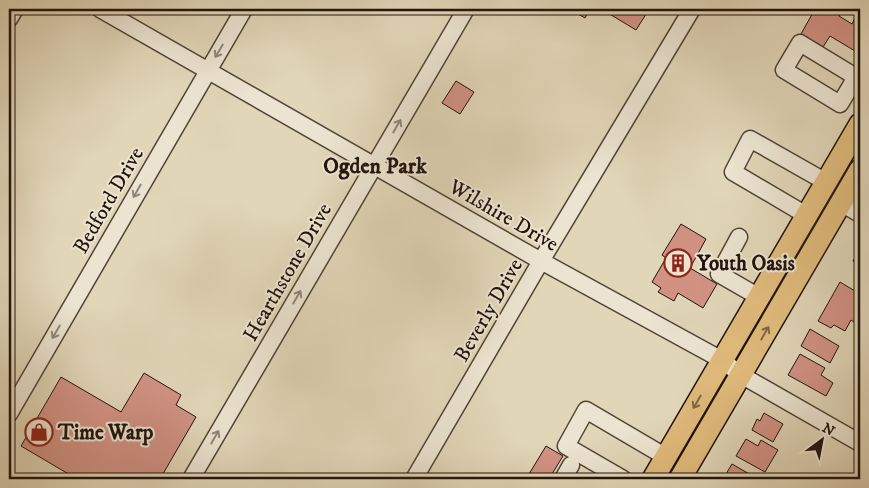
<svg xmlns="http://www.w3.org/2000/svg" width="869" height="488" font-family="'IM FELL DW Pica',serif">
	<style>
		.building { fill: #d19284; stroke: #20130c }
		.lines { fill: none; stroke-linecap: round; stroke-linejoin: round }
		.minor-casing { stroke: #504437; stroke-width: 19 }
		.major-casing { stroke: #20130c; stroke-width: 24 }
		.minor { stroke: #ece4d1; stroke-width: 16 }
		.major { stroke: #e0bb7c; stroke-width: 21 }
		.oneway { stroke: #908678 }
		.oneway2 { stroke: #806744 }
		.labels { text-anchor: middle; stroke-width: 4; stroke-linejoin: round; paint-order: stroke }
		.street-label { font-size: 21px; fill: #20130c; stroke: #ece4d1 }
		.poi-label { font-size: 21px; font-weight: bold; fill: #20130c; stroke: #ece4d1; text-anchor: start }
		.neighbourhood-label { font-size: 22px; font-weight: bold; fill: #20130c; stroke: #ece4d1 }
	</style>
	<rect width="100%" height="100%" fill="#e1d6b8"/>
	<filter id="stains"><feTurbulence type="fractalNoise" baseFrequency=".004" numOctaves="4"/><feColorMatrix values="0 0 0 0 .2 0 0 0 0 .09 0 0 0 0 .02 0 0 0 .5 -.17"/></filter>
	<radialGradient id="worn" r=".72"><stop offset=".6" stop-color="#630" stop-opacity="0"/><stop offset="1" stop-color="#630" stop-opacity=".3"/></radialGradient>
	<path class="building" d="M572,9H590L585,18L571,10Z
		M604,9H644L648,11L636,30L603,10Z
		M815,9H841L842,10L839,16L852,24L856,16L860,18V42L855,51L830,36L823,47L801,34Z
		M456,81L474,92L460,114L442,103Z
		M681,224L706,239L690,268L717,284L703,308L678,293L674,301L658,292L661,288L652,282L666,258L662,255Z
		M860,249V272L857,270L860,266L853,261Z
		M840,282L860,294V326L851,320L845,331L834,325L831,328L818,321Z
		M810,329L839,346L830,363L801,346Z
		M800,354L825,368L821,375L833,383L826,396L788,375Z
		M144,373L181,395L176,405L196,417L160,479H77L21,446L61,377L121,412Z
		M764,413L783,424L773,442L752,430L757,419L760,421Z
		M746,439L758,446L761,440L778,450L765,472L736,456Z
		M546,446L563,456L549,479H526Z
		M732,464L758,479H723Z"/>
	<g class="lines">
		<g class="minor-casing">
			<path id="minor" d="M100,9L541,261L722,360L741,375L860,443
				M9,19L15,9
				M800,43L856,77L840,104L784,70Z
				M841,203L860,214
				M806,215L733,172L750,139L826,182
				M739,237L719,274L759,297
				M9,414L244,9
				M191,479L466,9
				M414,479L541,261L692,9
				M563,479L571,465
				M623,479L566,446L586,410L666,457"/>
		</g>
		<g class="major-casing">
			<path id="major" d="M653,479L860,124
				M680,479L860,170"/>
		</g>
		<use href="#minor" class="minor"/>
		<use href="#major" class="major"/>
	</g>
	<defs><path id="oneway-shaft" d="M-6 0H5M1.5-3L5.5 0L1.5 3" fill="none" stroke-width="1.6" stroke-linecap="round" stroke-linejoin="round" transform="scale(1.25)"/></defs>
	<g class="oneway">
		<use href="#oneway-shaft" transform="translate(219 51) rotate(121)"/>
		<use href="#oneway-shaft" transform="translate(397 126) rotate(-60)"/>
		<use href="#oneway-shaft" transform="translate(137 191) rotate(120)"/>
		<use href="#oneway-shaft" transform="translate(297 297) rotate(-60)"/>
		<use href="#oneway-shaft" transform="translate(56 332) rotate(120)"/>
		<use href="#oneway-shaft" transform="translate(215 437) rotate(-60)"/>
	</g>
	<g class="oneway2">
		<use href="#oneway-shaft" transform="translate(765 333) rotate(-60)"/>
		<use href="#oneway-shaft" transform="translate(697 402) rotate(120)"/>
	</g>
	<defs>
		<g id="building-ring" transform="scale(1.4375)"><circle r="9.5" fill="#ece4d1" stroke="#8f2418" stroke-width="1.5"/><path d="M-4-6H4V6H1V3H-1V6H-4ZM-2.5-4.3h1.7v1.8h-1.7ZM.8-4.3h1.7v1.8H.8ZM-2.5-1h1.7V.8h-1.7ZM.8-1h1.7V.8H.8Z" fill="#8f2418"/></g>
		<g id="shop-ring" transform="scale(1.4375)"><circle r="9.5" fill="#ece4d1" stroke="#8f2418" stroke-width="1.5"/><path d="M-5-2.5h2.3a2.7 3.5 0 0 1 5.4 0H5L5.5 6h-11ZM-1.5-2.5h3a1.5 2.3 0 0 0-3 0Z" fill="#8f2418"/></g>
	</defs>
	<g fill-rule="evenodd">
		<use href="#building-ring" x="678" y="263"/>
		<use href="#shop-ring" x="39" y="432"/>
	</g>
	<g class="labels">
		<g class="street-label">
			<text transform="translate(108 200) rotate(-60)" y="7">Bedford Drive</text>
			<text transform="translate(504 215) rotate(30)" y="7">Wilshire Drive</text>
			<text transform="translate(287 272) rotate(-60)" y="7">Hearthstone Drive</text>
			<text transform="translate(488 310) rotate(-60)" y="7">Beverly Drive</text>
		</g>
		<g class="poi-label">
			<text x="697" y="270">Youth Oasis</text>
			<text x="58" y="439">Time Warp</text>
		</g>
		<g class="neighbourhood-label">
			<text x="375" y="173">Ogden Park</text>
		</g>
	</g>
	<rect width="869" height="488" fill="none" stroke="#e1d6b8" stroke-width="30"/>
	<rect x="10" y="10" width="849" height="468" fill="none" stroke="#20130c" stroke-width="2.5"/>
	<rect x="15" y="15" width="839" height="458" fill="none" stroke="#20130c"/>
	<g transform="translate(822 440) rotate(32)" stroke="#ece4d1" stroke-width="4" paint-order="stroke">
	<path d="M0-4L9 19L0 12L-9 19Z" fill="#20130c"/>
	<text y="-8" font-size="14" font-weight="bold" text-anchor="middle" fill="#20130c">N</text>
	</g>
	<rect width="100%" height="100%" filter="url(#stains)"/>
	<rect width="100%" height="100%" fill="url(#worn)"/>
</svg>
